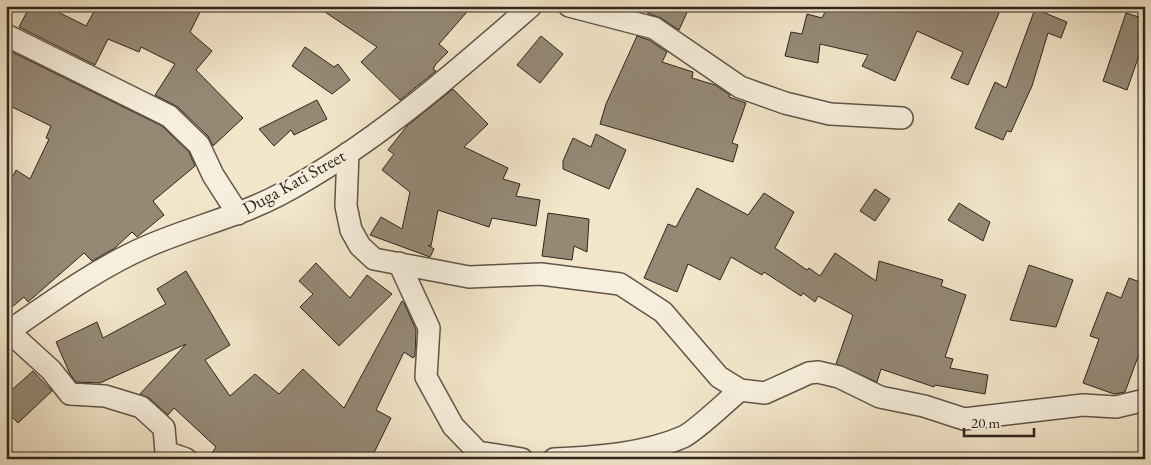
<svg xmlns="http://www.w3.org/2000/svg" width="1151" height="465" font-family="'EB Garamond',serif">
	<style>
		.building { fill: #958976; stroke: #2f251c }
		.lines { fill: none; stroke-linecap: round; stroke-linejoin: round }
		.street-casing { stroke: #605548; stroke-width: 24 }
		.street { stroke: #f7efdd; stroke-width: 21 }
		.labels { text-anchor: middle; stroke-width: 4.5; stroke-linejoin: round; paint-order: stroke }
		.street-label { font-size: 18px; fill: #2f251c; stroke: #f7efdd }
	</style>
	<rect width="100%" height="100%" fill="#f3e6ca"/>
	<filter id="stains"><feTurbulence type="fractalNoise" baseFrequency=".004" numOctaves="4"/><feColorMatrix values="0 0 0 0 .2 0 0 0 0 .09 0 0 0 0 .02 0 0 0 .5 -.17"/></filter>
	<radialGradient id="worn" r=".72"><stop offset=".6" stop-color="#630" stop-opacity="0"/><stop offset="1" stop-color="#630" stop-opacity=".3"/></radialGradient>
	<path class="building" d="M30,6H46L86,26L97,6H203L190,32L212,51L196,70L243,118L213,146L208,136L178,107L155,95L175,64L141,47L139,52L108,39L95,65L19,27Z
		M316,6H472L439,44L448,52L436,64L433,69L436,71L400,100L361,62L377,47Z
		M651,6H690L679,30L661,18L647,13Z
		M828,6H1002L968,85L951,78L963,52L917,31L895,81L862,66L868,55L820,44L818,63L785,56L791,32L802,34L807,14L822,18Z
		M1035,9L1067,22L1061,38L1048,33L1032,86L1011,132L1007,131L1003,140L975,128L995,82L1006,88Z
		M1126,13L1145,19V38L1127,90L1103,81Z
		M541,36L563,54L540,83L517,65Z
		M637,36L649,40L667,52L662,62L693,72L692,78L715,85L730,95L729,97L746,103L732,143L738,145L733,162L600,124L606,104Z
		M305,47L334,67L338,64L350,80L332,94L292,66Z
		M6,49L162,126L189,152L195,166L153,201L164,215L137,237L132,232L115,248L92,261L84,253L28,302L24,297L6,312V190L16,170L30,179L49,139L46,138L51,126L6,104Z
		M453,89L488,124L464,147L508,168L503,179L520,184L516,196L540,200L536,226L492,218L489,227L438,210L431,246L428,245L434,249L430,257L370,235L381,217L402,229L410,192L382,170L394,154L388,150L407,126Z
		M317,100L327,119L294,135L291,130L274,146L259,129Z
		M596,134L626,150L609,189L563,169V161L573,138L591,147Z
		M697,188L748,215L764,193L794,212L775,248L807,270L809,268L820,276L835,253L876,281L879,261L943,280L941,286L966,295L945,357L953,359L950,368L988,375L985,394L935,385L934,387L881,369L877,382L836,364L853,315L818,296L815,302L803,293L801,296L764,272L762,275L731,257L720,280L688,264L677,292L644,278L668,224L676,227Z
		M875,189L890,199L875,221L860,211Z
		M959,203L990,222L983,241L948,220Z
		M548,213L589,219L587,252L574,246L572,260L542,256Z
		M316,263L350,298L367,275L392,294L339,346L300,307L313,294L299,281Z
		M1029,265L1073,280L1056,327L1010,320Z
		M186,271L230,345L205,360L230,396L255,374L279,394L303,369L344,408L402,301L404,303L416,330L415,356L413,358L404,352L376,410L391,418L371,459H208L216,447L174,408L168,415L149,398L140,394L186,344L100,383L76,382L70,374L56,342L97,322L103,338L166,304L157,289Z
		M1129,278L1145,284V356L1139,354L1125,392L1114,394L1083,383L1099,339L1090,336L1107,292L1121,298Z
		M33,371L52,391L18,423L6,411V395Z"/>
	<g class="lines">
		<g class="street-casing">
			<path id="street" d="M569,6L654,28L740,87L785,103L830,114L902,118
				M6,35L169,116L199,145L213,175L238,214
				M348,153L346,206L351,230L360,246L374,259L469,277L541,274L620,284L663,312L719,377L740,390L765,393L809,373L818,372L839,377L880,397L924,406L964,419L1083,405L1116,407L1145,400
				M399,263L429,328L426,377L453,426L478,452L522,459
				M6,329L51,370L70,394L105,396L141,407L164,428L166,452L186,459
				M6,333C51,302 97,268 148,246C191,227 238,217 281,194C373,145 453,74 531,6
				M554,459C597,457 644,454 683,437C696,431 727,401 740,390"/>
		</g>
		<use href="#street" class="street"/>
	</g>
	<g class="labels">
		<g class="street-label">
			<text transform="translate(294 182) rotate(-29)" y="6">Duga Kati Street</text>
		</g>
	</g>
	<rect width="1151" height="465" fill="none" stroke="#f3e6ca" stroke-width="25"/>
	<rect x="8" y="8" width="1136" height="450" fill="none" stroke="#2f251c" stroke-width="2.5"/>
	<rect x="12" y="12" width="1126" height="440" fill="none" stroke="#2f251c"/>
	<path d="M964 428v8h70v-8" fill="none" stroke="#2f251c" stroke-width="2.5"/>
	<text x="971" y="428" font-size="15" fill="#2f251c" stroke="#f7efdd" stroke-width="4" paint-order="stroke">20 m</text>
	<rect width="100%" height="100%" filter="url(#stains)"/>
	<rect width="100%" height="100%" fill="url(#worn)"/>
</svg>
